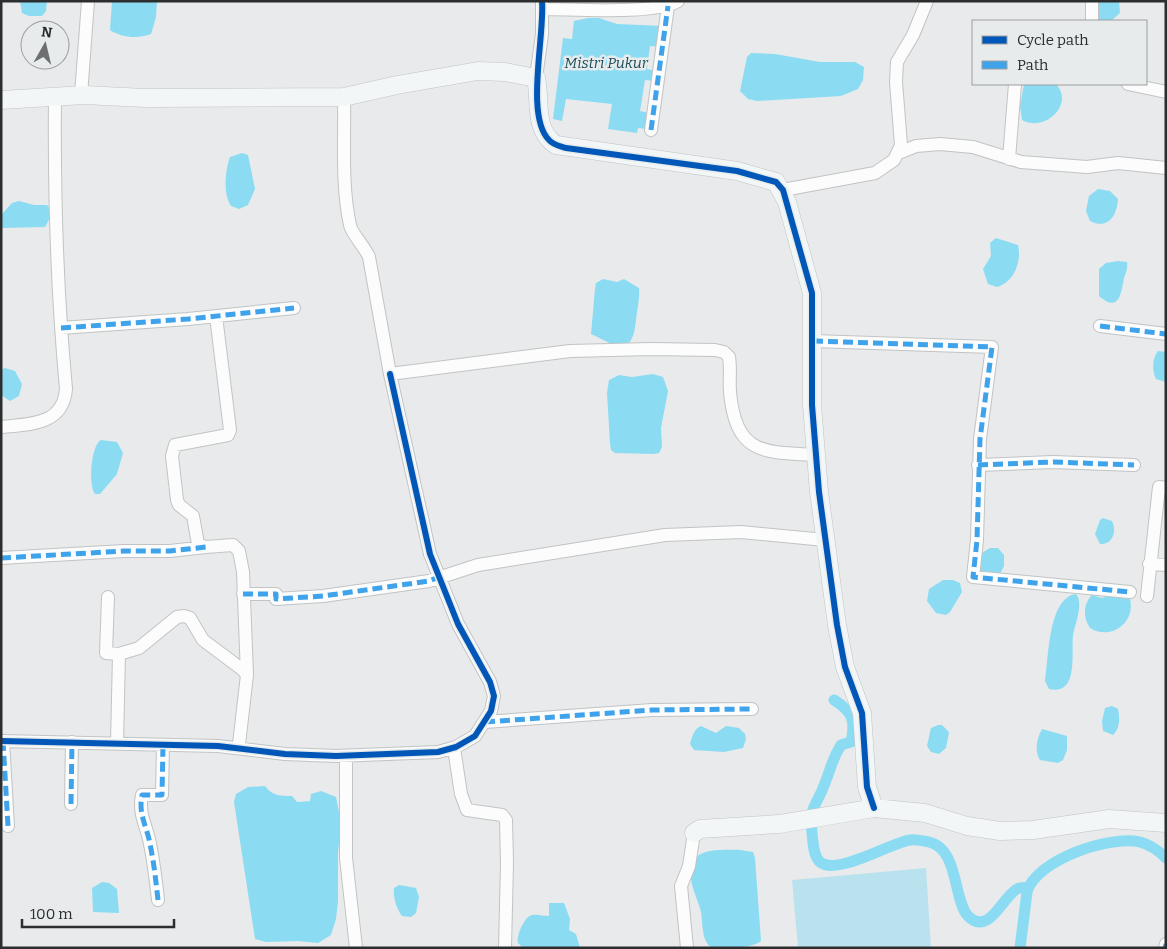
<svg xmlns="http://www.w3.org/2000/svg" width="1167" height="949" font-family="Bitter,serif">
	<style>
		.green { fill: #bae2ee }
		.water { fill: #8bdcf3 }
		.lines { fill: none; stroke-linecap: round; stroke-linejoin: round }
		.canal { stroke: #8bdcf3; stroke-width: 11 }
		.street-casing { stroke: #c2c3c3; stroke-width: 14 }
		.secondary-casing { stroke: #c2c3c3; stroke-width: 19 }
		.street { stroke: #fcfcfc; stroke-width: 12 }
		.secondary { stroke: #f2f6f7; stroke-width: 18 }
		.quiet { stroke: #3ea3eb; stroke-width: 5; stroke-dasharray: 10 5; stroke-linecap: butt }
		.cycleway-casing { stroke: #e7ebec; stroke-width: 9 }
		.cycleway { stroke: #0057b8; stroke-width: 6 }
		.labels { text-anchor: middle; stroke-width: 5; stroke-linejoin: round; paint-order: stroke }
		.water-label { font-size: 15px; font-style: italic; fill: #1d4f5c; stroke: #e7ebec }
	</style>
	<rect width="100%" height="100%" fill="#e8eaeb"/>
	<path class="green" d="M926,868L931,948H798L792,880Z"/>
	<path class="water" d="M20,1H47L46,11L42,16H29L22,13Z
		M112,1H157L156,17L151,34C138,39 122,38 110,30Z
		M1099,1H1119L1120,13L1111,21H1098Z
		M588,18H599L617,24L664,26L661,47L650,46L647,69L656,71L655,81L645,80L640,111L649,113L647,129L638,128L637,133L608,129L612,104L566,99L562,121L553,119L563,38L572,39L574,21Z
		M751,53L775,54L820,62H855L864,67L863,80L858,89L841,96L757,101L748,99L740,91L747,57Z
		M1024,84H1056C1075,104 1045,133 1022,120L1020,106Z
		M242,153L248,155L255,189L248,205L239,209L231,206C223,194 225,171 230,157Z
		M1098,189L1110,191L1118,199C1117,216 1108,230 1090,221L1086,211L1089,196Z
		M19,201L34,205H47C54,212 49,220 45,227L1,228V215L12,203Z
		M996,238L1018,245C1022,261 1014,283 997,287L988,284L983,269L991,256L990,243Z
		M1118,261L1127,262C1128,268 1126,272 1124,278C1121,292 1120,314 1099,296V269L1106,263Z
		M603,279L617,282L624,279L639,288C640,299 637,309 636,320C632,358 618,347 591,334L595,289L596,283Z
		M1158,351L1166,352V382L1156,379C1152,371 1152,358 1158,351Z
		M5,368L15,371L22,384L19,396L10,401L1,395V370Z
		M653,374L663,377L668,391L661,428L662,447L659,453L653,454L615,453L611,450L610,443L607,393L609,380L619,375L632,377Z
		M101,440L117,442L123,453L117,474L100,494H95C88,486 91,445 101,440Z
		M1103,518L1112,521C1117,531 1113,545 1100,544L1095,534L1100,520Z
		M990,548H998L1004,555V566L1000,574L980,572V554Z
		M943,580H953L960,583L962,592L950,612L946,615L936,613L927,601L929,589Z
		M1076,594C1084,603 1075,624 1073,635C1071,653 1079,696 1049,689L1045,681C1049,657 1048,598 1076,594Z
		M1092,595L1102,598L1109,595L1130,599C1136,623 1110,641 1090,628C1083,618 1083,604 1092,595Z
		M1112,706L1118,709C1120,718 1120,729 1113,735L1103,731L1102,721L1105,708Z
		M938,725H942L949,732L946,748L939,754L931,752L927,746L931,728Z
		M701,726L716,733L726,726L739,728L745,734L746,739L743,748L724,752L694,750L690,744C692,737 694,729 701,726Z
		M1042,729L1067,736V750L1063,760L1058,763L1040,760C1034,751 1037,738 1042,729Z
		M265,786C272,796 281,796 292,796L297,802L310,801L311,794L321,791L336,797L341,822L338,853V901L336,919L331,935L318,943L298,941L266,942L255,939L234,802L236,794L248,787Z
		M740,850L753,852L755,858L761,941C751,949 726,948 713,948C701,943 703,923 701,912C697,895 684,877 695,859C702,848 729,850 740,850Z
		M102,882L109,883L117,889L119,913L93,912L92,888Z
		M399,885L416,888L419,897L416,913L411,917L402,916C396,908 393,897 394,888Z
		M549,903H564L570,919L569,930L576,934L580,948H523L518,943C516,936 524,917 532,915C537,914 544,916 549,916Z"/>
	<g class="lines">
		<path class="canal" d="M834,700C852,711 856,720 851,742L841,745C831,761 832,766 825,783C817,806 809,805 812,833C813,841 813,856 820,862C836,876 890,843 910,840C916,839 923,841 929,842C959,849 953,900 968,916C989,937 1002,897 1017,889C1020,887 1025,888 1028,887
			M1020,948L1027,892C1036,860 1109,835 1140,842C1151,845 1158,850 1166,858"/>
		<g class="street-casing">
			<path id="street" d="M543,9C574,9 654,15 678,1
				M1092,21V1
				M536,78L542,34V1
				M1128,84L1166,92
				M81,95L88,1
				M344,97C345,139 341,184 350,225C351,233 365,247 369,257L390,374L570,351L651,349L715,350L724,352L729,357C731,369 729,380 730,392C736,455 763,452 816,455
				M651,130L668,6
				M899,153L916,146L940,144L973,147L1021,162L1087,167L1118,163L1166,168
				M1009,159L1015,84
				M783,190L875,173L894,160L901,145L896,82L897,62L913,35L927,1
				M216,316L230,430L228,435L175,445L172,456L177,500L179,505L193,516L198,544L206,547L233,545L239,551L243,572L247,675
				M1100,326L1166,334
				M61,328L188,319L294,308
				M813,341L992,347L980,439L977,540L973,577L1130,592
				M1,427C31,424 63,425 66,389C57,292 54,194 55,96
				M978,465L1053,462L1134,465
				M1,558L124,551H170L206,547
				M1149,564L1166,565
				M243,594H276V599L323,596L429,581L478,565L665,535L741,532L825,540
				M1147,596L1159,487L1166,488
				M108,597L106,653L119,654L117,743
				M119,654L139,648L177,617L184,616L190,618L203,640L243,670L247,675L239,744
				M485,722L652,710L752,709
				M1,741L218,746L285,754L336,756L438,752L456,747L475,736L491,711L494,696L490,682L458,624L430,554L390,374
				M3,741L8,826
				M454,748L461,794L467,810L502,815L506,820L507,863L505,948
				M346,756V858L356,948
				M71,804L72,742
				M158,900C156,882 154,863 150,844C147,826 138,815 142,795H162L163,745
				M687,948L681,886L689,866L694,833
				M1165,948L1166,944"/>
		</g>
		<g class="secondary-casing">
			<path id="secondary" d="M1,100L84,95L145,98L344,97L397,85L478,71L505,72L536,78C541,101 533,130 556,145L737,171L776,182L787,202L812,293V405L819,492L837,625L845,667L862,713L867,787L874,808
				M694,833L700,829L779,824L874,808L925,813L967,826L1000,831L1033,830L1109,819L1166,823"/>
		</g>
		<use href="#street" class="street"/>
		<use href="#secondary" class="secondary"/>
		<path class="quiet" d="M651,130L668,6
			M1100,326L1166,334
			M61,328L188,319L294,308
			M813,341L992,347L980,439L977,540L973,577L1130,592
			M978,465L1053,462L1134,465
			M1,558L124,551H170L206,547
			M243,594H276V599L323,596L429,581L439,577
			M485,722L652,710L752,709
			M3,741L8,826
			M71,804L72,742
			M158,900C156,882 154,863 150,844C147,826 138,815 142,795H162L163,745
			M1165,948L1166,944"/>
		<g class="cycleway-casing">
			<path id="cycleway" d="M542,1C545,35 525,116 549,140C553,145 560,146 566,148L737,171L776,182L783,190L812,293V405L819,492L837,625L845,667L862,713L867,787L874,808
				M1,741L218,746L285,754L336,756L438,752L456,747L475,736L491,711L494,696L490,682L458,624L430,554L390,374"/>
		</g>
		<use href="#cycleway" class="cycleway"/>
	</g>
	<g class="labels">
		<g class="water-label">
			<text x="606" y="68">Mistri Pukur</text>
		</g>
	</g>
	<rect width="1167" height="949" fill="none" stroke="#2c2d2e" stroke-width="5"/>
	<rect x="972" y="20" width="175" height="65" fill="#e7ebec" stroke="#9c9fa0"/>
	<rect x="982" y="36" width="25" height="8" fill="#0057b8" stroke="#9c9fa0"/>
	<text x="1017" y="45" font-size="15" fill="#2c2d2e">Cycle path</text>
	<rect x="982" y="61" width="25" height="8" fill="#3ea3eb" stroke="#9c9fa0"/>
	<text x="1017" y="70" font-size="15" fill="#2c2d2e">Path</text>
	<g transform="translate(45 45) rotate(8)"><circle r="24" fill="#e7ebec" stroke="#9c9fa0"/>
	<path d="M0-4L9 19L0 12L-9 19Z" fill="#6e6f70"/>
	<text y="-8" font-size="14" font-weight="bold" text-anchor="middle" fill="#2c2d2e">N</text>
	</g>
	<path d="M22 919v8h152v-8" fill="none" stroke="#2c2d2e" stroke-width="2.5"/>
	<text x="30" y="919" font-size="15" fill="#2c2d2e" stroke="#e7ebec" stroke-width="4" paint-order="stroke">100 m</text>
</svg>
